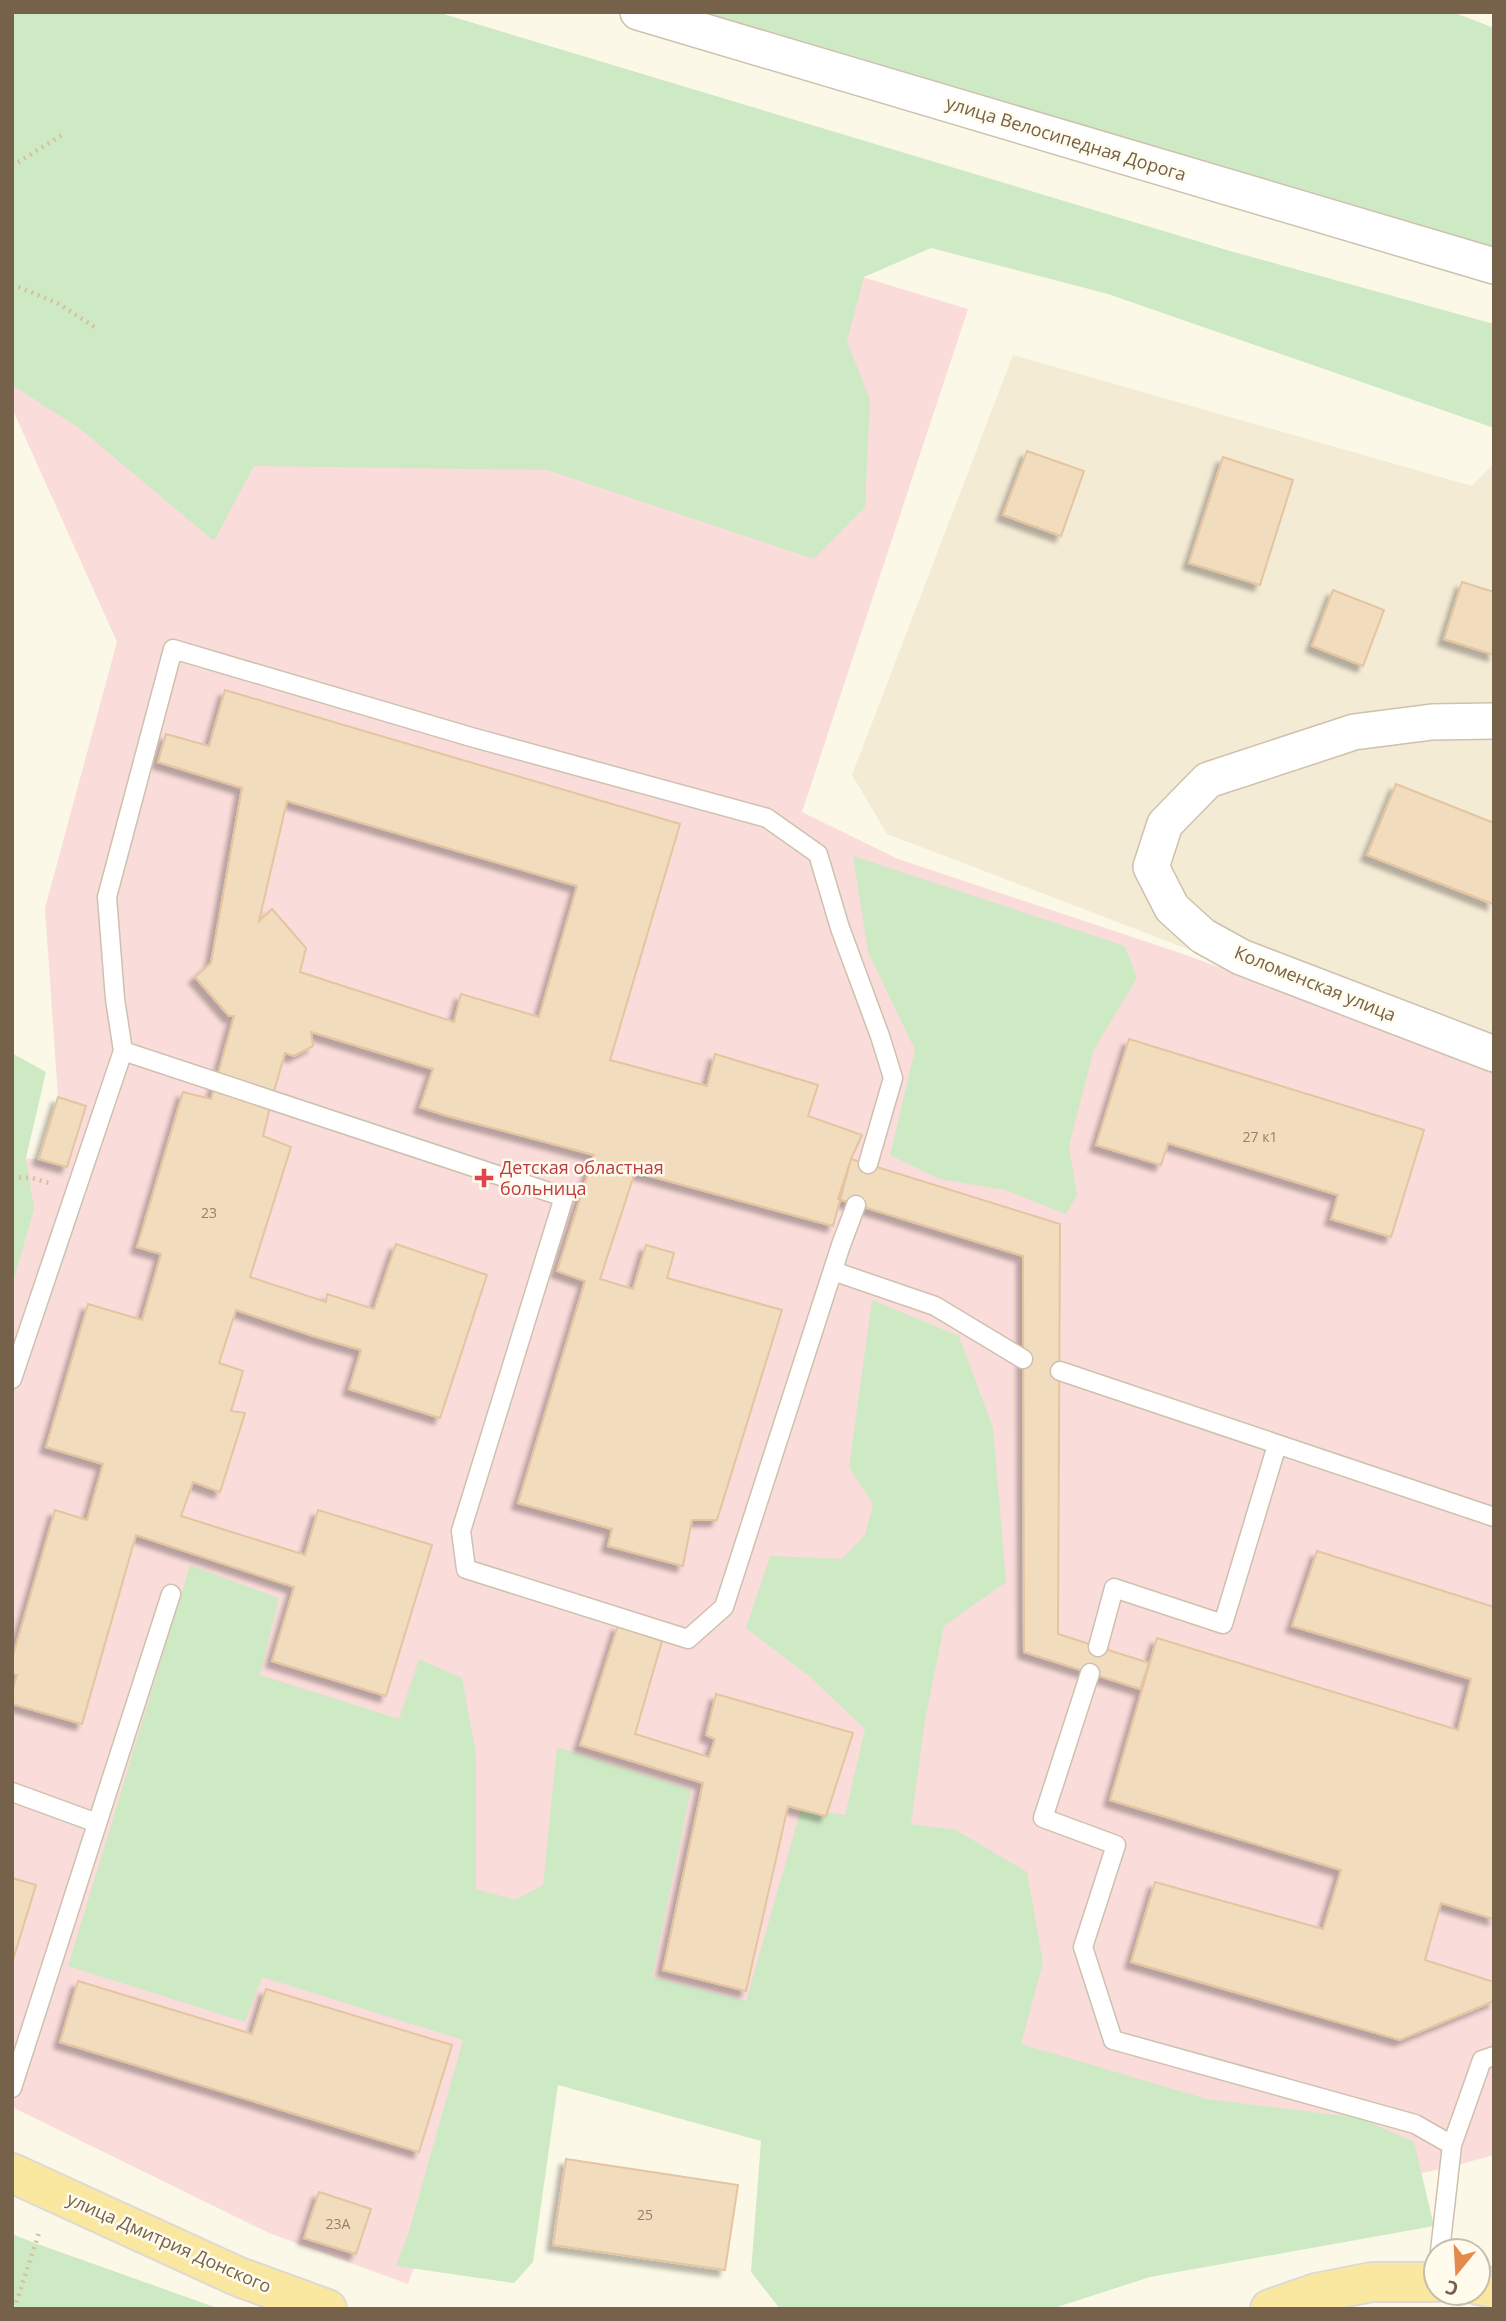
<svg xmlns="http://www.w3.org/2000/svg" width="1506" height="2321" font-family="'Open Sans',sans-serif">
	<style>
		.residential { fill: #f4ebd5 }
		.medical { fill: #fadcda }
		.green { fill: #ceeac5 }
		.building { fill: #f2dcbe; stroke: #e4c59f; stroke-width: 2; fill-rule: evenodd; filter: url(#shadow) }
		.lines { fill: none; stroke-linecap: round; stroke-linejoin: round }
		.lane-casing { stroke: #cec1ad; stroke-width: 21 }
		.street-casing { stroke: #cec1ad; stroke-width: 38 }
		.primary-casing { stroke: #ded9d4; stroke-width: 42 }
		.path { stroke: #d7bfa1; stroke-width: 4.5; stroke-dasharray: 2 5; stroke-linecap: butt }
		.lane { stroke: #fff; stroke-width: 18 }
		.street { stroke: #fff; stroke-width: 35 }
		.primary { stroke: #fae8a0; stroke-width: 38 }
		.health-dot { fill: #e0444e; stroke: #fffbed; stroke-width: 2.5 }
		.labels { text-anchor: middle; stroke-width: 5; stroke-linejoin: round; paint-order: stroke }
		.number-label { font-size: 14px; fill: #958068 }
		.street-label { font-size: 18px; fill: #76624b; stroke: #fffbed }
		.health-label { font-size: 18px; fill: #be3a42; stroke: #fffbed; text-anchor: start }
	</style>
	<defs>
		<filter id="shadow"><feDropShadow dx="-6" dy="6" stdDeviation="2" flood-color="#0004"/></filter>
	</defs>
	<rect width="100%" height="100%" fill="#fcf8e7"/>
	<path class="residential" d="M1013,355L1472,486L1494,463V1066L887,834L852,775Z"/>
	<path class="medical" d="M102,47L968,309L802,812L898,859L1186,955L1494,1068V2155L1450,2167L786,2309L809,2123L494,2041L408,2284L269,2233L12,2107V1158L39,1159L58,1098L45,908L117,642L12,408V335Z"/>
	<path class="green" d="M12,12H437L1230,251L1494,324V428L1108,294L931,248L864,277L847,341L870,400L865,507L814,559L547,470L254,466L214,541L79,428L12,385Z
		M694,12H1453L1494,28V258Z
		M853,856L1125,946L1137,978L1094,1049L1069,1146L1077,1195L1066,1214L1005,1190L939,1179L890,1155L915,1050L868,952Z
		M12,1053L46,1072L26,1158L34,1209L12,1286Z
		M872,1300L959,1336L993,1428L1006,1582L944,1626L925,1720L911,1824L956,1830L1027,1872L1043,1963L1021,2044L1207,2099L1360,2118L1414,2142L1434,2226L1150,2277L1051,2309H780L751,2272L761,2141L558,2085L533,2262L514,2283L396,2266L409,2231L463,2040L262,1977L245,2022L68,1966L190,1565L279,1598L260,1675L399,1719L419,1659L462,1678L476,1754V1889L515,1900L543,1885L557,1747L691,1790L652,1977L746,2001L801,1809L845,1815L865,1729L810,1677L746,1628L770,1556L842,1559L865,1535L873,1504L849,1467Z
		M12,2234L35,2243L220,2309H12Z"/>
	<path class="building" d="M1027,451L1084,471L1061,536L1003,515Z
		M1223,457L1293,480L1260,585L1189,563Z
		M1462,582L1494,592V655L1444,639Z
		M1333,590L1384,610L1363,666L1312,646Z
		M225,690L680,824L610,1060L707,1086L715,1054L818,1085L808,1116L862,1135L851,1159L833,1226L635,1172L600,1279L633,1289L646,1245L674,1253L667,1278L782,1310L717,1520H692L683,1566L608,1546L612,1529L518,1503L585,1281L557,1271L594,1155L444,1115L420,1107L433,1069L311,1032L313,1046L294,1056L285,1053L273,1095L263,1136L291,1147L250,1277L326,1302L327,1294L374,1309L396,1244L487,1275L440,1418L349,1389L361,1350L313,1336L236,1310L219,1363L243,1371L231,1411L245,1413L220,1492L193,1482L181,1516L305,1555L318,1510L432,1545L386,1696L272,1661L294,1587L136,1535L82,1724L12,1704V1691L17,1675L12,1674V1659L55,1510L87,1520L103,1464L46,1447L88,1304L142,1320L161,1254L137,1247L183,1092L211,1099L234,1016H229L195,977L211,963L242,788L158,762L166,734L209,746ZM287,801L577,886L539,1017L461,994L454,1022L300,972L306,948L272,909L259,921Z
		M1396,784L1494,823L1493,904L1367,855Z
		M1129,1039L1424,1130L1391,1237L1331,1219L1338,1195L1168,1143L1161,1165L1096,1145Z
		M58,1097L86,1106L67,1167L39,1159Z
		M851,1159L1060,1224L1058,1634L1149,1663L1140,1689L1024,1652L1023,1256L838,1199Z
		M1317,1551L1494,1607V1919L1441,1903L1425,1960L1494,1982V2001L1400,2040L1131,1962L1155,1882L1323,1929L1341,1870L1110,1800L1157,1638L1458,1730L1471,1679L1292,1626Z
		M618,1625L662,1641L635,1734L709,1757L715,1739L706,1735L716,1694L853,1733L826,1816L788,1806L746,1991L663,1970L703,1783L580,1745Z
		M12,1878L36,1885L12,1963Z
		M78,1981L252,2034L266,1989L452,2045L419,2152L60,2042Z
		M566,2159L738,2185L725,2270L553,2245Z
		M319,2192L371,2209L356,2254L304,2238Z"/>
	<g class="lines">
		<g class="lane-casing">
			<path id="lane" d="M123,1051L564,1197L461,1531L466,1569L688,1639L724,1607L841,1245L856,1205
				M833,1271L935,1306L1023,1359
				M1060,1371L1494,1517
				M12,1379L123,1051L115,999L107,897L173,649L471,737L767,818L818,854L840,928L880,1036L893,1078L868,1164
				M1098,1647L1114,1588L1223,1624L1277,1445
				M1090,1673L1043,1818L1116,1845L1083,1947L1113,2040L1415,2124L1452,2145
				M12,1792L97,1823
				M12,2088L171,1594
				M1440,2251L1452,2145L1482,2060L1494,2056"/>
		</g>
		<g class="street-casing">
			<path id="street" d="M638,12L1494,266
				M1494,721L1432,722L1354,732L1208,780L1165,824L1151,867L1172,908L1203,936L1241,957L1494,1054"/>
		</g>
		<g class="primary-casing">
			<path id="primary" d="M12,2173L239,2277L327,2309
				M1478,2285L1494,2288
				M1270,2309L1316,2293L1372,2282H1436"/>
		</g>
		<path class="path" d="M12,166L65,133
			M12,284L59,304L96,328
			M12,1177L32,1178L49,1183
			M14,2309L40,2230"/>
		<use href="#lane" class="lane"/>
		<use href="#street" class="street"/>
		<use href="#primary" class="primary"/>
	</g>
	<path class="health-dot" d="M480.5 1167.5h7v7h7v7h-7v7h-7v-7h-7v-7h7z"/>
	<g class="labels">
		<g class="number-label">
			<text x="1260" y="1142">27 к1</text>
			<text x="209" y="1218">23</text>
			<text x="645" y="2220">25</text>
			<text x="338" y="2229">23А</text>
		</g>
		<g class="street-label">
			<text transform="translate(1066 139) rotate(17)" y="6">улица Велосипедная Дорога</text>
			<text transform="translate(1315 984) rotate(22)" y="6">Коломенская улица</text>
			<text transform="translate(169 2243) rotate(24)" y="6">улица Дмитрия Донского</text>
		</g>
		<g class="health-label">
			<text x="500" y="1174">Детская областная<tspan x="500" dy="21">больница</tspan></text>
		</g>
	</g>
	<rect width="1506" height="2321" fill="none" stroke="#76624b" stroke-width="28"/>
	<g transform="translate(1457 2272) rotate(198)"><circle r="33" fill="#fffbed" stroke="#c8beac" stroke-width="2"/>
	<path d="M0-5L12 26L0 18L-12 26Z" fill="#e5894d"/>
	<text y="-10" font-size="19" font-weight="bold" text-anchor="middle" fill="#76624b">С</text>
	</g>
</svg>
